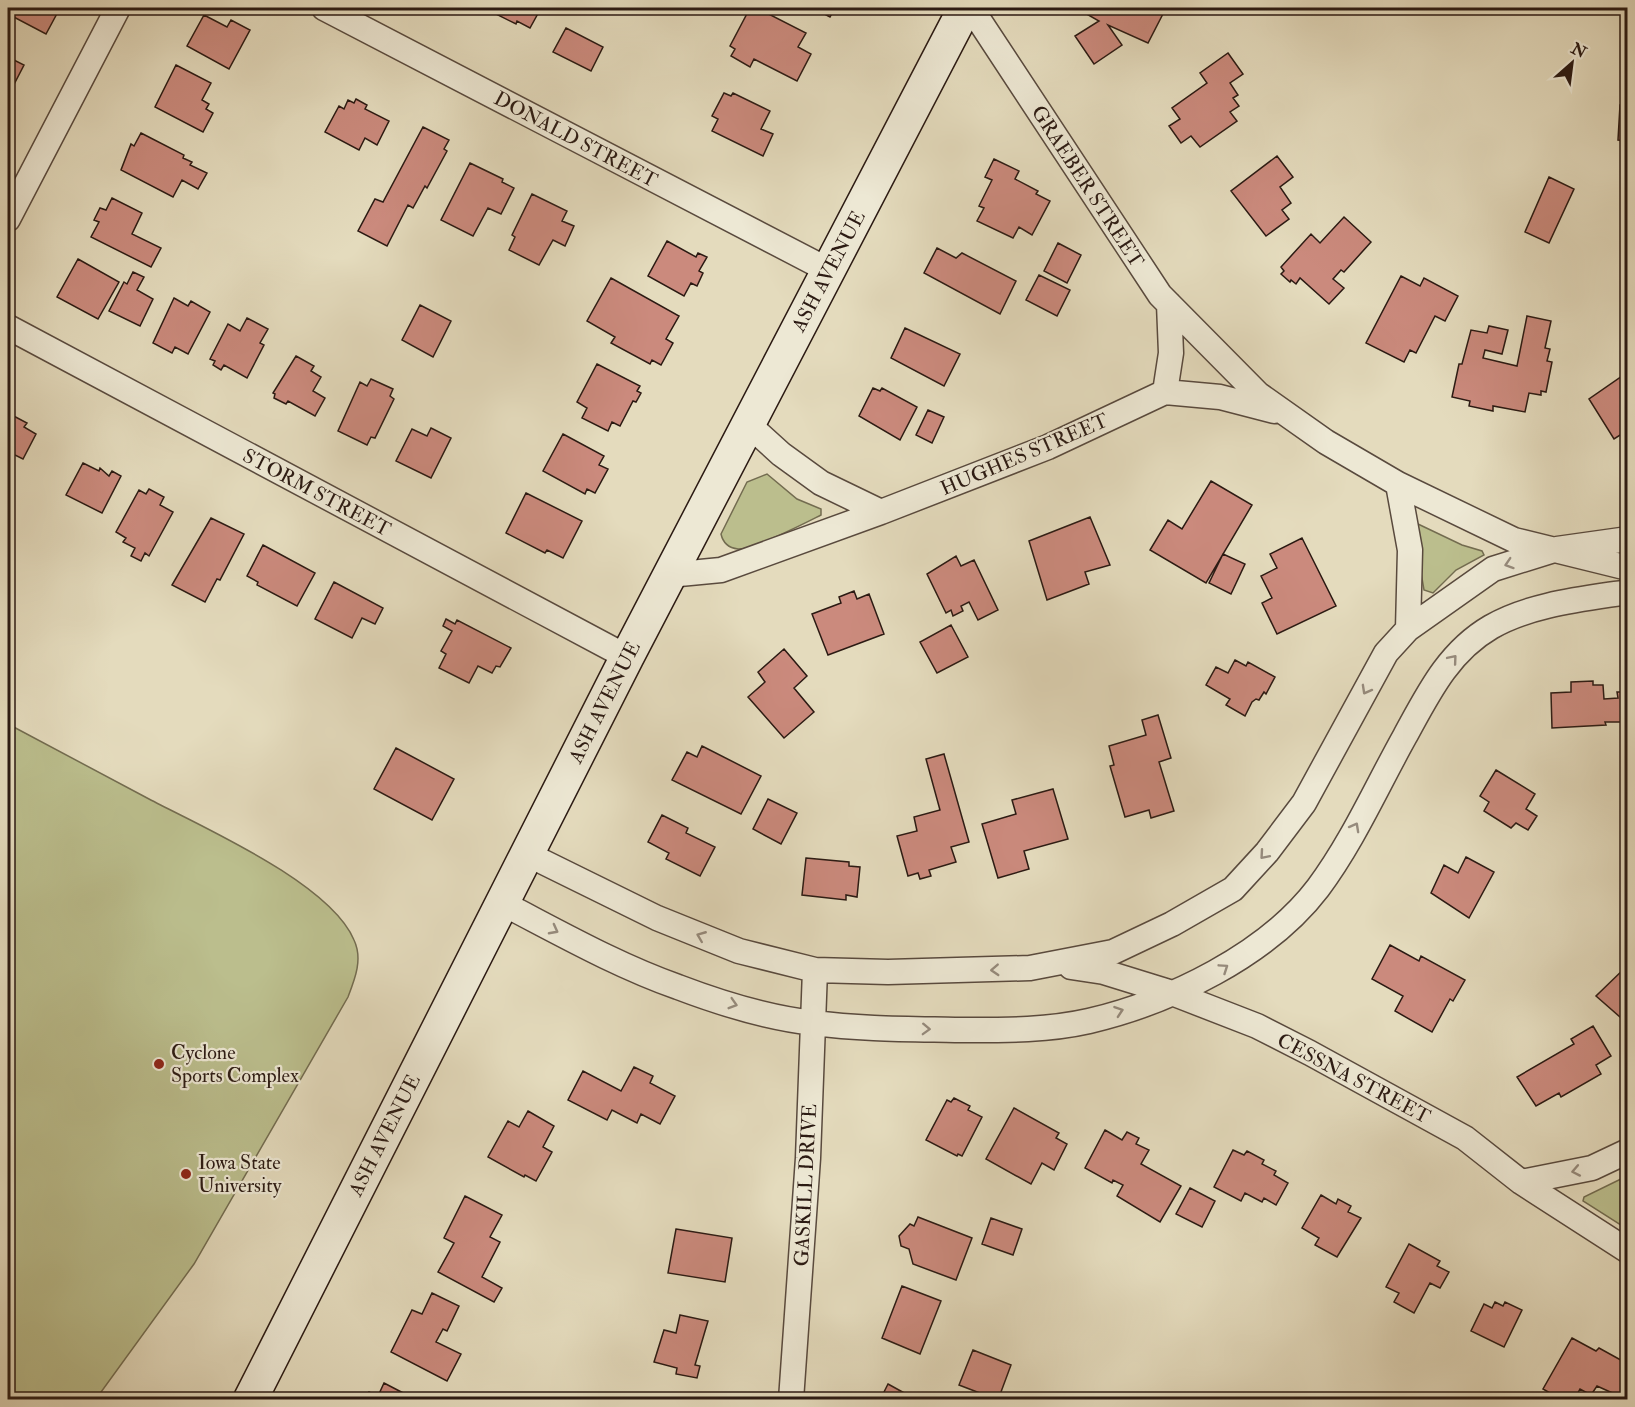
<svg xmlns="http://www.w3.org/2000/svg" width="1635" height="1407" font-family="'IM FELL Double Pica',serif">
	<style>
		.green { fill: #bbbe8d; stroke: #736c50; stroke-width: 1.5 }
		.building { fill: #cb8a7d; stroke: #2b1a13; stroke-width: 1.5 }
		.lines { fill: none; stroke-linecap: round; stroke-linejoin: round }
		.street-casing { stroke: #594a3e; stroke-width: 27 }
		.secondary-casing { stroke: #2b1a13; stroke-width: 36 }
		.street { stroke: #ede8d4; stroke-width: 24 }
		.secondary { stroke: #ede8d4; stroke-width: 33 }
		.oneway { stroke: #968b7d }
		.poi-dot { fill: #8f2418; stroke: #ede8d4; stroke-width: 2 }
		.labels { text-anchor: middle; stroke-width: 4.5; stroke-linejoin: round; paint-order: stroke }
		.street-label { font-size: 20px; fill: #2b1a13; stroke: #ede8d4 }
		.poi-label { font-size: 20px; fill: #2b1a13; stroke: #ede8d4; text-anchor: start }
	</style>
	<rect width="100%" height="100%" fill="#e4dbbd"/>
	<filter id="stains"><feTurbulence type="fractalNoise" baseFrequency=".00333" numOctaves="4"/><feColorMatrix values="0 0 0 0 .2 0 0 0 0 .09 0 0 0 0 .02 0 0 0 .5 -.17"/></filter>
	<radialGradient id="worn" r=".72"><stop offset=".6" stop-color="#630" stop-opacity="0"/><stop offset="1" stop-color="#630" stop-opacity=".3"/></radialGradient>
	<path class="green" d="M767,474L797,499L821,509V515C805,523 753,550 738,549C729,548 723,543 721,534L747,482Z
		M1418,524L1462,545L1482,551L1484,555L1456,570L1433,593L1424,590L1413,527Z
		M8,724C55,749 102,774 149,799C204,828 330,883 354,940C363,959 355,979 348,997L194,1264L96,1399H8Z
		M1627,1176V1229L1583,1201L1584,1197Z"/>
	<path class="building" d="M8,8H60L46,34L8,14Z
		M484,8H541L530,28L517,21L516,24Z
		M750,8H757L806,33L798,47L811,54L797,81L754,59L750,67L731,56L735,49L730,46Z
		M813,8H835L830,17Z
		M1085,8H1166L1148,43L1108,25L1122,45L1094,64L1075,36L1099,21L1083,12Z
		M204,15L227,27L231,20L250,30L229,69L187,46Z
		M566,28L603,47L591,71L553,52Z
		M1228,53L1243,74L1230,83L1238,95L1233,98L1239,106L1230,112L1237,121L1200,147L1191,136L1181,143L1169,126L1180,119L1172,108L1207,83L1200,73Z
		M8,57L24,65L8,96Z
		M176,65L211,83L202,100L209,104L206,109L213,113L203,132L155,107Z
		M724,93L731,96L733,93L770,111L761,129L773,134L763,156L712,131L718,119L712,116Z
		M356,99L367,105L365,109L389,121L377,145L365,138L359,150L325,132L339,106L344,109L348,100L354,103Z
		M1620,105H1628V141L1618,140Z
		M423,127L449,140L444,149L447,151L427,188L425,186L413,208L408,205L387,246L358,231L375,199L383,202Z
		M141,133L184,155L183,158L192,162L190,165L207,173L198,189L182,180L173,197L121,170L131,144L134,146Z
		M1277,156L1293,177L1280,187L1291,203L1282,210L1289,219L1266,236L1231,191Z
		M994,159L1019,171L1015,179L1038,191L1036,194L1050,201L1032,235L1019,227L1013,238L977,221L984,208L979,206L992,180L985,177Z
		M470,163L503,179L502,182L514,188L501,214L488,208L473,236L441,220Z
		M1549,177L1574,189L1549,243L1525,232Z
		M532,194L567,211L562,221L574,226L565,246L553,240L539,265L509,250L515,237L512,235Z
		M112,198L142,213L132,234L161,248L151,267L91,237L99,222L94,220L100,208L106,210Z
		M1344,217L1371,242L1344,272L1341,270L1333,279L1344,288L1329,304L1300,278L1296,284L1291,280L1290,282L1281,274L1284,271L1281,267L1311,234L1320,243Z
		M667,241L696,257L698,253L707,257L699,271L703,273L697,286L691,283L684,296L648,276Z
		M1058,243L1081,255L1067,283L1044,271Z
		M937,248L956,258L962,253L1016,281L1000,314L924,273Z
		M78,259L119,282L98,319L57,297Z
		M133,272L144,277L137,290L153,299L140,326L109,311L124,282L127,284Z
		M1039,275L1070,290L1057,316L1026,300Z
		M1401,276L1420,286L1424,278L1458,296L1445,321L1435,316L1416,353L1410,350L1404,362L1366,343Z
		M611,278L679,316L666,339L673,343L661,365L652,360L650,364L611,343L615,337L587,321Z
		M174,298L188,306L191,301L210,312L188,354L175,347L172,353L153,343Z
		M420,305L451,321L433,357L402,340Z
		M1527,316L1551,321L1545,348L1550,349L1547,361L1552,362L1546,392L1541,391V395L1529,393L1525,412L1493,406V411L1469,406L1470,401L1452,397L1459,364H1462L1471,330L1487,333L1489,326L1508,330L1502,354L1485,350L1483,358L1517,366Z
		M247,318L268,329L260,343L264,345L247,378L224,365L221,370L213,365L215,361L210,359L228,324L240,331Z
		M905,328L960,354L944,386L891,358Z
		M296,356L314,366L311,371L321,377L313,391L325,398L315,416L288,401L286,404L274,398L275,394L273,393Z
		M597,364L640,386L637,391L641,393L636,402L633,401L620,426L612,422L608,431L582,418L587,408L577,402Z
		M1628,372V430L1614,439L1589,399Z
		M371,379L393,389L390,396L394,399L375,438L371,437L367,445L338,431L360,382L367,386Z
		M873,388L880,391L882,388L917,407L900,440L859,416Z
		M928,410L944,417L932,443L916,435Z
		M8,413L27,423L24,427L36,434L23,459L11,453L8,460Z
		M431,428L451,438L431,478L396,461L412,429L427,436Z
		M563,434L604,456L599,465L608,469L595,493L587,489L585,494L543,471Z
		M83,463L99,471L100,468L109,476L112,471L121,476L102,513L66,495Z
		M1211,481L1252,505L1206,583L1150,550L1168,520L1182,529Z
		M149,489L164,497L160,505L173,512L149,556L145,553L141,561L131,556L135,548L123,542L126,538L116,532L139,490L146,494Z
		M526,493L582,521L563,558L547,550L545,553L506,533Z
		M1090,517L1110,565L1085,572L1089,584L1047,600L1029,541Z
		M211,518L244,534L220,580L217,579L205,602L172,585Z
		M1302,538L1336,606L1277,634L1262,603L1272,598L1261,576L1277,568L1270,554Z
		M263,545L315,573L297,606L257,585L258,582L247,576Z
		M1223,554L1245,564L1231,594L1209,583Z
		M956,556L961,566L974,560L998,610L978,620L969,602L961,606L963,611L953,616L951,610L946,613L927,574Z
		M334,582L383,608L375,624L362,618L352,638L315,619Z
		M854,591L857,599L869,594L884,634L828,655L812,614L841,603L839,597Z
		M446,619L455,624L457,620L511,648L500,667L496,666L492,673L478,666L469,683L439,668L446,654L441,651L452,631L443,626Z
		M951,625L968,657L937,673L920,642Z
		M784,649L807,676L794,688L814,712L784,738L748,697L765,682L758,672Z
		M1235,660L1246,666L1248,662L1275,677L1266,694L1264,692L1259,700L1256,699L1252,702L1245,716L1226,705L1230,699L1206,685L1216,667L1228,673Z
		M1593,681V685H1603L1604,699L1618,698L1617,692H1628V722H1605L1606,725L1552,728L1551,693L1571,692V682Z
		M1158,715L1171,758L1159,762L1174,811L1151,818L1149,810L1125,817L1110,766L1114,765L1109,746L1146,735L1142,720Z
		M702,746L761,776L741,814L672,780L687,752L697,757Z
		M396,748L454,779L432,820L374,789Z
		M944,754L969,842L951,847L956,862L929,870L931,876L920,879L918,873L908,876L897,836L917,831L914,817L940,810L926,759Z
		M1496,770L1535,794L1526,809L1537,816L1528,830L1516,823L1511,828L1484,811L1489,802L1480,796Z
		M1053,789L1068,839L1024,851L1029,869L998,878L982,824L1016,814L1012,800Z
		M768,799L797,813L781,844L753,829Z
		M662,815L688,828L686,833L715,847L700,876L666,859L669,853L648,842Z
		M1466,857L1494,872L1469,918L1431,893L1444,865L1458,873Z
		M806,858L849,862V866L860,867L857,897L846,895V900L802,895Z
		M1390,945L1419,961L1421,956L1465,980L1453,1001L1450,999L1432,1032L1395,1011L1403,996L1372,979Z
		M1628,965V1024L1596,996Z
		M1593,1026L1611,1056L1596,1065L1601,1074L1561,1097L1559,1093L1536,1106L1517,1077L1574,1044L1571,1039Z
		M634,1067L653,1076L650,1083L675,1096L660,1124L641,1114L637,1123L612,1110L607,1120L568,1100L583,1071L621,1091Z
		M954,1098L970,1106L968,1110L982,1117L962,1156L958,1154L957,1156L926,1140L947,1100L951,1102Z
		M1014,1108L1059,1133L1056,1138L1067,1144L1054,1170L1042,1163L1031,1184L986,1159Z
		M528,1111L554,1126L543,1147L552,1152L536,1181L525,1175L524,1177L488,1157L508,1121L519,1127Z
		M1105,1130L1122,1140L1127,1132L1139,1138L1136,1144L1149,1150L1141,1164L1181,1186L1160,1222L1117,1196L1123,1185L1113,1180L1112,1183L1085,1168Z
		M1233,1150L1244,1155L1247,1151L1264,1160L1262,1164L1276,1171L1274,1175L1288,1183L1276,1205L1264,1198L1262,1202L1245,1193L1241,1201L1214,1187Z
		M1190,1188L1215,1201L1202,1227L1176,1214Z
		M1321,1195L1336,1204L1338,1199L1351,1206L1348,1212L1361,1218L1337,1257L1315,1245L1319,1238L1302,1228Z
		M465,1196L502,1215L490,1237L500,1242L482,1277L502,1288L494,1302L438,1272L454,1243L444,1238Z
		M918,1217L972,1238L956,1280L913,1264L909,1249L901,1246L899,1236L910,1224L914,1226Z
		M991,1218L1022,1229L1013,1255L982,1244Z
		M676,1229L732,1238L725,1282L668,1273Z
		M1409,1244L1440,1261L1437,1266L1449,1272L1440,1288L1430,1283L1414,1313L1394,1302L1399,1293L1386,1287Z
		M902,1286L941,1301L920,1354L882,1338Z
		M432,1293L459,1306L447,1331L443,1329L436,1342L461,1354L447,1381L391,1352L412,1310L422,1314Z
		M1495,1302L1503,1306L1505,1302L1522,1310L1504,1347L1471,1331L1484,1304L1492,1308Z
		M680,1315L708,1321L695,1365L700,1366L697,1378L676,1374L677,1368L654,1362L664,1330L676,1333Z
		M1572,1338L1596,1351L1599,1348L1628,1364V1400L1597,1386L1591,1395L1580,1389L1574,1400H1562L1543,1389Z
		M973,1350L1011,1365L998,1400L959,1385Z
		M384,1383L409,1396L408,1400H366L369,1392L378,1396Z
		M888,1384L917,1400H880Z"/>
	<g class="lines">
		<g class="street-casing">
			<path id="street" d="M324,8L828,270
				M971,8L1160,295L1258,394L1326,442L1398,484L1410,550L1408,629
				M8,219L118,8
				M8,327L627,657
				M1165,392L1220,397L1274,411
				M1165,392L1171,353L1169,304
				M748,424L781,454L821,483L881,512
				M1398,484L1514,540L1628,568
				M669,575L721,570L881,512L1048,447L1165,392
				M527,854L657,918L739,951L815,970L888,972L1030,968L1113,952L1172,924L1233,889L1267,852L1304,803L1386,653L1408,629L1493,569L1557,549L1628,539
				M502,903C560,933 616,965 678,987C720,1003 769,1018 814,1023C860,1029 909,1029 955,1030C1000,1030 1045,1031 1089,1021C1170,1002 1267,955 1318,888C1353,841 1377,786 1405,736C1428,694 1448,652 1491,627C1531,604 1583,599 1628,592
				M1071,967L1104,972L1172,993L1257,1026L1310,1053L1465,1138L1521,1182L1628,1251
				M1521,1182L1592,1168L1628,1151
				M791,1400L808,1158L815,970"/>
		</g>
		<g class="secondary-casing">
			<path id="secondary" d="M250,1400L627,657L965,8"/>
		</g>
		<use href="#street" class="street"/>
		<use href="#secondary" class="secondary"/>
	</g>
	<defs><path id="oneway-chevron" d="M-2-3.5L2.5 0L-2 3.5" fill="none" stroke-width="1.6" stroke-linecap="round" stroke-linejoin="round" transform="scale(1.5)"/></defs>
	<g class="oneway">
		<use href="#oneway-chevron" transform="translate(1509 564) rotate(162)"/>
		<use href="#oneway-chevron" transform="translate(1453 659) rotate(-50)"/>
		<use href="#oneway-chevron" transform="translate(1366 690) rotate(119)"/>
		<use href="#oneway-chevron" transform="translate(1355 827) rotate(-61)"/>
		<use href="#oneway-chevron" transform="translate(1264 855) rotate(131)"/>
		<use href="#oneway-chevron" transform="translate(554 930) rotate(28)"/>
		<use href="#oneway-chevron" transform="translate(701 936) rotate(-158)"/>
		<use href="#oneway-chevron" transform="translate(1224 968) rotate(-34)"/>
		<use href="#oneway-chevron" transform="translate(995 970) rotate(177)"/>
		<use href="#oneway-chevron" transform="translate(733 1004) rotate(17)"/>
		<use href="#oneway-chevron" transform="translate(1119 1011) rotate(-19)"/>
		<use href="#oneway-chevron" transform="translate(926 1029) rotate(2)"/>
		<use href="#oneway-chevron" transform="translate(1576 1171) rotate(169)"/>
	</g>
	<g class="poi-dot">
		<circle cx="159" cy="1064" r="6"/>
		<circle cx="186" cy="1174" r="6"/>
	</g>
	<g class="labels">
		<g class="street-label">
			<text transform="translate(576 139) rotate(28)" y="7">DONALD STREET</text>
			<text transform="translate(1088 186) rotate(57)" y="7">GRAEBER STREET</text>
			<text transform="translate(828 271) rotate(-62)" y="7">ASH AVENUE</text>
			<text transform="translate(1024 454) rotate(-23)" y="7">HUGHES STREET</text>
			<text transform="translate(317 492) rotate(28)" y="7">STORM STREET</text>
			<text transform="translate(604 702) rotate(-63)" y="7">ASH AVENUE</text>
			<text transform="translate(1354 1078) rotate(28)" y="7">CESSNA STREET</text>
			<text transform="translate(384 1135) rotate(-63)" y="7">ASH AVENUE</text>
			<text transform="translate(805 1185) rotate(-87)" y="7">GASKILL DRIVE</text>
		</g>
		<g class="poi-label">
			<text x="171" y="1059">Cyclone<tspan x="171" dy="23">Sports Complex</tspan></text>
			<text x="198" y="1169">Iowa State<tspan x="198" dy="23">University</tspan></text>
		</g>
	</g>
	<rect width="1635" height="1407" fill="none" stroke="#e4dbbd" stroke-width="30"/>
	<rect x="9" y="9" width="1617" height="1389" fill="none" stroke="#2b1a13" stroke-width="3"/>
	<rect x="15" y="15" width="1605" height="1377" fill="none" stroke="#2b1a13" stroke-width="1.5"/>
	<g transform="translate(1572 63) rotate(28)" stroke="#ede8d4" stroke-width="4.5" paint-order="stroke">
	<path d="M0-4.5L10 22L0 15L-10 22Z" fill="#2b1a13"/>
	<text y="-9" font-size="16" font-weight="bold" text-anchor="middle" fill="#2b1a13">N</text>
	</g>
	<rect width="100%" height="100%" filter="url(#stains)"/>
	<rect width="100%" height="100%" fill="url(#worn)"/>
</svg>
